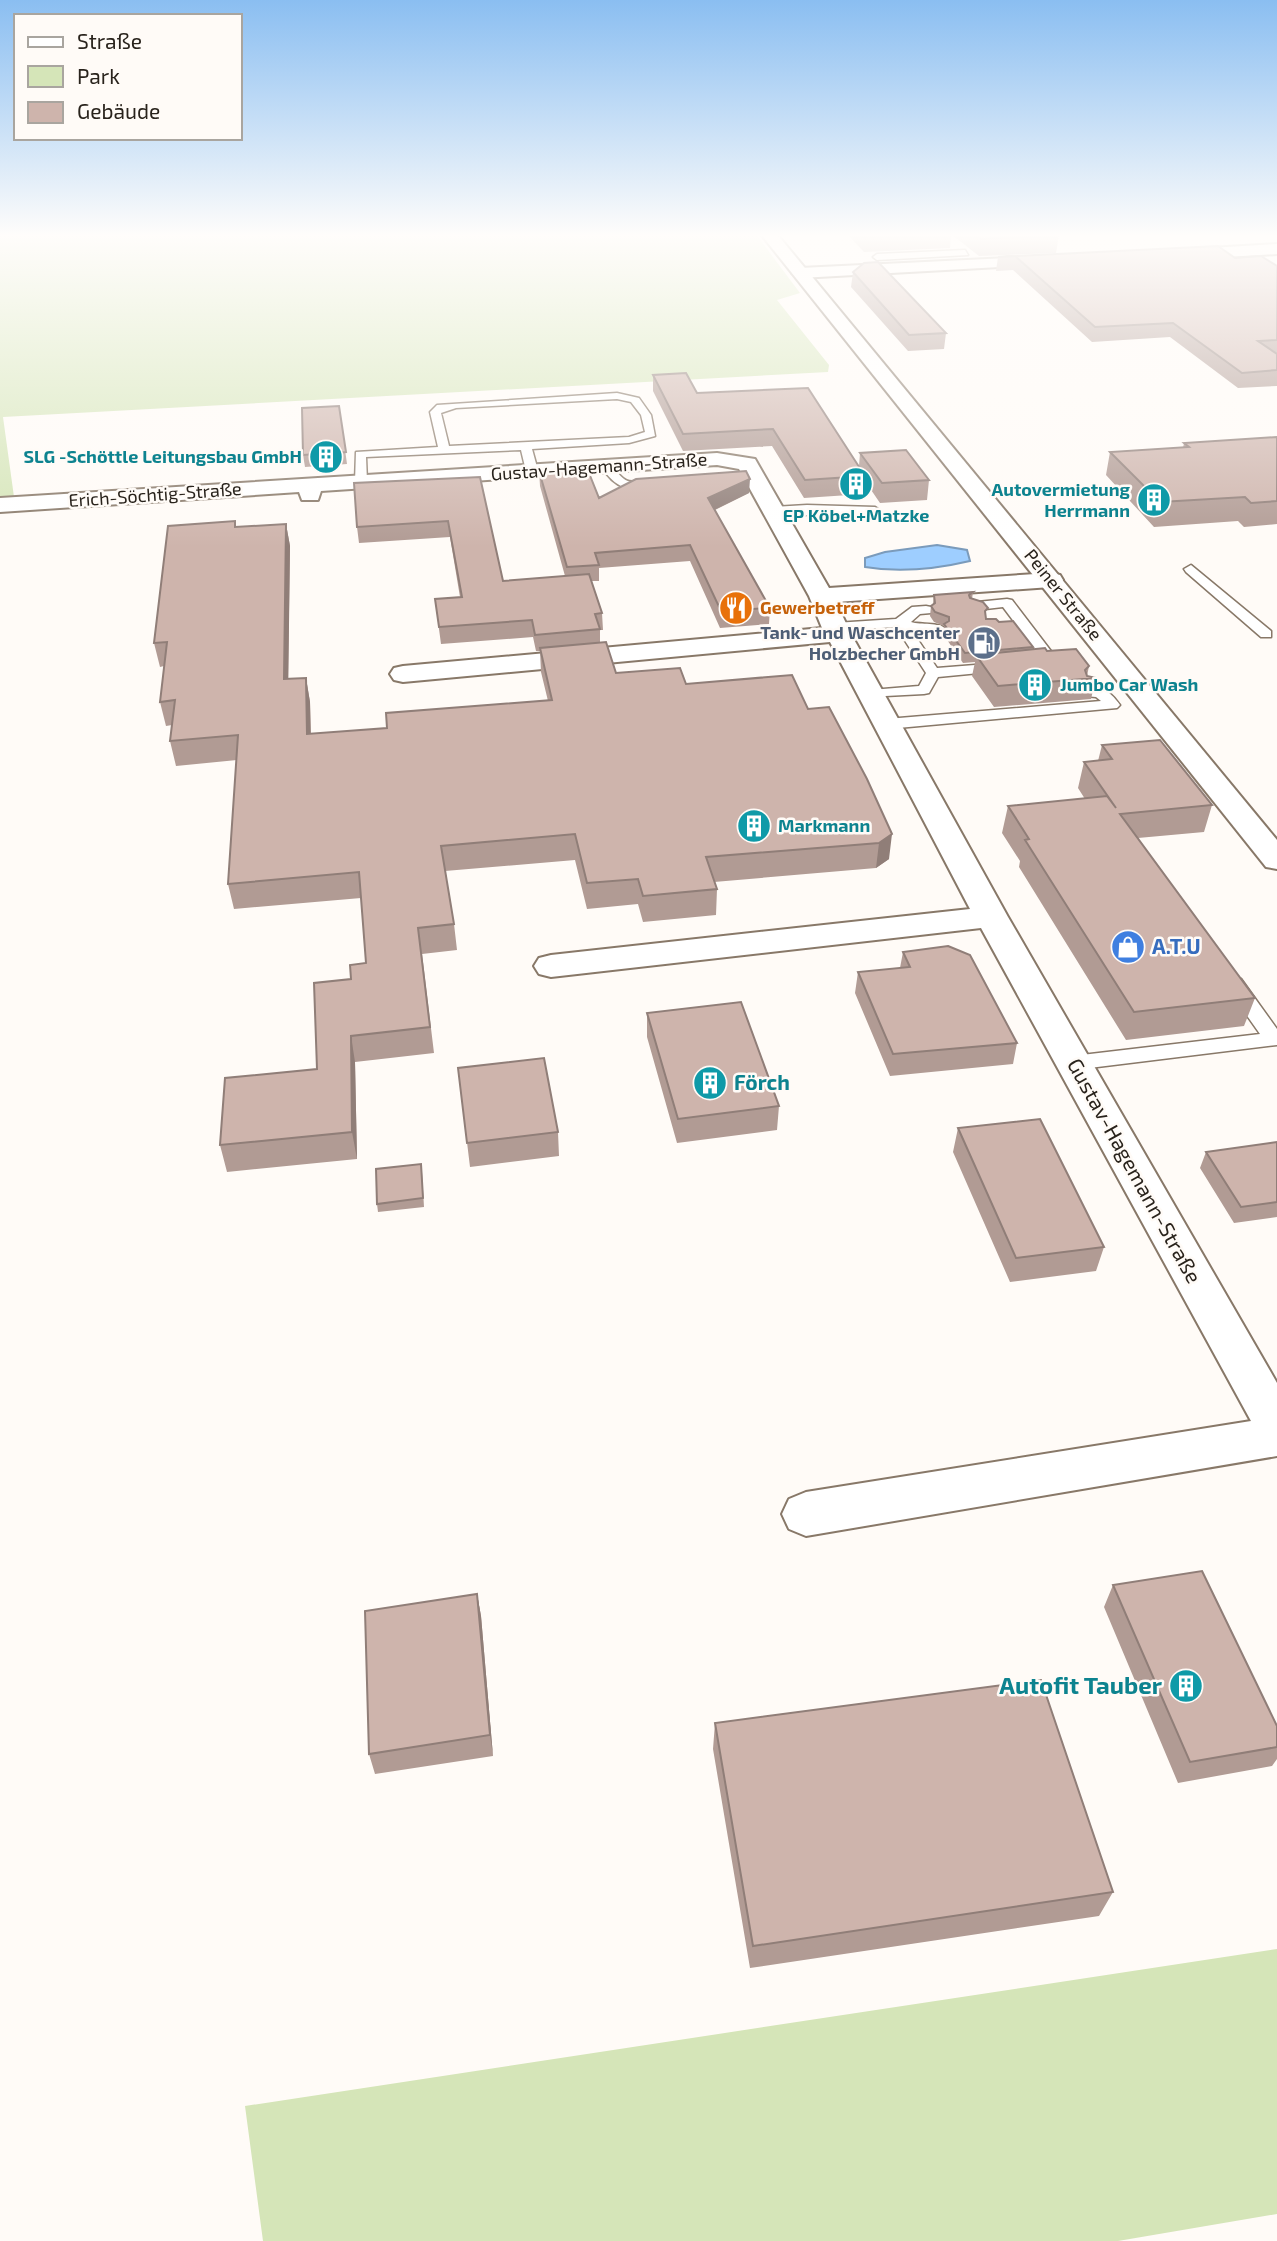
<svg xmlns="http://www.w3.org/2000/svg" width="1277" height="2241" font-family="'Exo 2',sans-serif">
	<style>
		.green { fill: #d5e5b8 }
		.water { fill: #9eceff; stroke: #7b9bbb; stroke-width: 2 }
		.lines { fill: none; stroke-linecap: round; stroke-linejoin: round }
		.service-casing { stroke: #887868; stroke-width: 3 }
		.minor-casing { stroke: #887868; stroke-width: 4 }
		.secondary-casing { stroke: #887868; stroke-width: 4 }
		.service { fill: #fff; fill-rule: evenodd }
		.minor { fill: #fff; fill-rule: evenodd }
		.secondary { fill: #fff; fill-rule: evenodd }
		.wall { fill: #b19b94 }
		.shaded-wall { fill: #907e78 }
		.building { fill: #ceb4ac; stroke: #907e78; stroke-width: 2 }
		.labels { text-anchor: middle; stroke-width: 5; stroke-linejoin: round; paint-order: stroke }
		.far-culture-label { font-size: 18px; font-weight: bold; fill: #0d838f; stroke: #fffbf7; text-anchor: end }
		.far-street-label { font-size: 18px; fill: #29231c; stroke: #fffbf7 }
		.far-food-label { font-size: 18px; font-weight: bold; fill: #c56008; stroke: #fffbf7; text-anchor: start }
		.far-service-label { font-size: 18px; font-weight: bold; fill: #4e5e75; stroke: #fffbf7; text-anchor: end }
		.shop-label { font-size: 21px; font-weight: bold; fill: #366cbe; stroke: #fffbf7; text-anchor: start }
		.culture-label { font-size: 21px; font-weight: bold; fill: #0d838f; stroke: #fffbf7; text-anchor: start }
		.street-label { font-size: 21px; fill: #29231c; stroke: #fffbf7 }
		.near-culture-label { font-size: 24px; font-weight: bold; fill: #0d838f; stroke: #fffbf7; text-anchor: end }
	</style>
	<rect width="100%" height="100%" fill="#fffbf7"/>
	<path class="green" d="M0,233H755L800,293L777,300L829,365L828,372L3,417L14,497L0,507Z
		M1277,1949V2214L1118,2241H263L245,2106Z"/>
	<path class="water" d="M937,545L967,550L970,561C936,569 900,573 865,567V558L885,552Z"/>
	<g class="lines">
		<g class="service-casing">
			<path id="service" d="M965,250L968,255L877,260L873,257L877,254Z
				M617,393L639,398L651,415L655,436L629,443L532,449L538,471L532,475L526,471L521,450L366,457L367,482L361,486L355,482L356,452L438,447L430,412L437,405ZM617,399L631,402L641,415L645,432L629,437L449,446L441,413L456,408Z
				M604,464H612C631,497 638,471 657,484C637,498 612,487 602,466Z
				M807,505L875,507L881,511L875,515H773L767,511L773,507Z
				M1191,565L1271,631V637H1261L1186,572L1184,569Z
				M1007,599L1012,600L1057,659L1059,662L1057,665L1037,666L1035,663L1037,660L1042,659L1003,607L977,610L970,606L977,602Z
				M926,606L931,607V613L920,614L911,622C921,625 939,622 946,629C937,637 923,634 912,631L937,668L1000,663L1007,667L1000,671L938,677L929,693L924,694L866,697L864,694L866,691L871,690L919,686L926,673L896,627L835,631L828,627L835,623L896,619L912,607Z
				M1100,688C1108,690 1115,698 1120,705L1117,708L887,729L879,724L887,719L1101,701L1096,697L1084,696L1082,693L1084,690Z
				M1234,977L1241,979L1277,1029V1045L1073,1070L1066,1068L1063,1063L1066,1058L1073,1056L1260,1034L1224,983Z"/>
		</g>
		<g class="minor-casing">
			<path id="minor" d="M1277,244V254L1176,260L1168,255L1176,250Z
				M1050,256L1056,258L1058,261L1056,264L800,278L792,273L800,268Z
				M717,453L755,459L829,588L1051,573L1060,575L1063,580L1060,585L1051,587L836,602L851,634L1008,917L1277,1383V1456L806,1536L789,1529L782,1514L789,1499L806,1492L1251,1421L981,928L551,977L539,974L534,966L539,958L551,955L970,909L830,642L403,682L394,680L390,674L394,668L403,666L822,628L809,596L739,469L717,465L321,491L318,500H302L299,492L0,512V498Z"/>
		</g>
		<g class="secondary-casing">
			<path id="secondary" d="M760,233H776L1277,840V869L1266,867Z"/>
		</g>
		<use href="#service" class="service"/>
		<use href="#minor" class="minor"/>
		<use href="#secondary" class="secondary"/>
	</g>
	<path class="wall" d="M846,233H1056L1059,235L1056,253L979,256L951,234L950,248L864,252Z
		M1218,246L1235,258L1277,266V386L1238,388L1170,337L1092,342L1013,270L996,271L998,257Z
		M853,272L946,333L944,349L908,351L851,287Z
		M653,375L859,466L860,453L929,480L927,500L880,503L865,481L864,494L804,498L772,446L683,451L653,391Z
		M339,406L347,464L305,467L303,455Z
		M1277,437V524L1244,527L1238,521L1154,527L1106,475L1110,452L1183,448L1184,443Z
		M539,471L599,498L749,493L715,510L770,608L769,624L720,628L690,561L599,568V581H591L602,613L603,630H600V643L616,673L686,684L808,709L889,859L876,868L714,882L717,889L716,915L643,922L638,904L587,909L575,860L445,871L454,924L457,950L422,954L434,1053L355,1062L357,1159L227,1172L220,1145L317,1069L351,979L366,963L361,898L234,909L228,884L237,760L176,766L170,741L172,725L166,726L160,702L164,666L160,667L154,643L235,521L236,527L286,524L290,546L288,679L306,678L310,702L311,734L387,728L548,701L541,672L540,651H536L533,637L441,644L435,599L460,597L450,537L359,543L357,527L480,477L503,581L565,576L540,486Z
		M973,592L972,599L986,619L999,622L1033,647L1032,649L1047,651L1089,666L1087,676L1096,678L1091,699L994,707L972,676L975,662L963,663L943,634L944,626L934,622L930,616L931,606L933,604L934,595Z
		M1102,745L1212,805L1204,832L1138,838L1255,998L1244,1026L1126,1040L1019,867L1020,861L1002,833L1008,806L1085,799L1078,788L1084,762L1098,761Z
		M903,952L1017,1043L1013,1064L890,1076L855,993L858,972L900,968Z
		M647,1013L779,1106L777,1130L677,1143L647,1037Z
		M458,1068L558,1132L559,1156L470,1167Z
		M958,1128L1104,1247L1096,1271L1010,1282L953,1152Z
		M1277,1142V1217L1234,1223L1200,1168L1206,1152Z
		M422,1172L424,1207L378,1212L377,1204Z
		M1113,1585L1277,1726V1759L1272,1766L1178,1783L1104,1607Z
		M477,1594L481,1616L493,1756L375,1774L369,1754Z
		M715,1723L1113,1892L1099,1916L750,1968L713,1749Z"/>
	<path class="shaded-wall" d="M750,479L749,493L708,513V498Z
		M286,524L290,546L288,703L284,679Z
		M306,678L310,702L311,759L307,734Z
		M892,834L889,859L876,868L879,843Z
		M351,1036L355,1062L357,1159L352,1132Z
		M477,1594L481,1616L493,1756L490,1735Z"/>
	<path class="building" d="M974,233H1056L1059,235L981,239Z
		M1218,246L1235,258L1261,256L1277,266V340L1258,341L1277,354V370L1242,373L1173,323L1095,327L1015,256L998,257Z
		M878,262L946,333L909,335L853,272L864,263Z
		M686,373L697,393L808,388L865,476L805,480L773,429L683,434L653,375Z
		M339,406L346,452L303,455L302,408Z
		M1277,437V501L1251,503L1245,497L1160,502L1110,452L1189,447L1184,443Z
		M906,450L929,480L882,483L860,453Z
		M587,468L599,498L636,479L746,471L750,479L708,498L770,608L721,611L690,545L595,553L599,565L567,567L539,471Z
		M480,477L503,581L589,574L602,613L595,614L600,629L535,635L532,620L439,627L435,599L462,597L448,521L357,527L354,483Z
		M235,521V527L286,524L284,679L306,678L307,734L387,728L386,713L552,700L540,648L606,642L616,673L680,668L686,684L792,675L808,709L829,707L867,779L892,834L879,843L706,857L717,889L643,896L638,879L587,883L575,834L441,846L454,924L418,928L430,1027L351,1036L352,1132L220,1145L225,1078L317,1069L314,983L351,979L350,965L366,963L359,872L228,884L238,735L170,741L175,700L160,702L167,642L154,643L168,526Z
		M973,592L969,595L970,598L983,602L988,608L985,611L986,619H996L999,622L1013,621L1033,647L965,653L944,624L949,621V617L935,612L931,606L935,603L934,595Z
		M1045,648L1047,651L1076,649L1089,666L1085,670L1087,676L1096,678L998,686L976,655Z
		M1160,740L1212,805L1120,814L1255,998L1134,1012L1025,840L1029,839L1008,806L1107,796L1116,808L1084,762L1112,759L1102,745Z
		M948,946L970,955L1017,1043L893,1054L858,972L910,967L903,952Z
		M741,1002L779,1106L678,1119L647,1013Z
		M544,1058L558,1132L467,1143L458,1068Z
		M1040,1119L1104,1247L1016,1258L958,1128Z
		M1277,1142V1202L1241,1207L1206,1152Z
		M421,1164L423,1198L377,1204L376,1169Z
		M1202,1571L1277,1726V1747L1190,1762L1113,1585Z
		M477,1594L490,1735L369,1754L365,1611Z
		M1041,1680L1113,1892L753,1946L715,1723Z"/>
	<linearGradient id="sky" x2="0" y2="1"><stop stop-color="#8abef1"/><stop offset="0.43" stop-color="#fffdfb"/><stop offset="1" stop-color="#fffdfb" stop-opacity="0"/></linearGradient>
	<rect width="1277" height="547" fill="url(#sky)"/>
	<defs>
		<g id="building-disc" transform="scale(1.75)"><circle r="9.5" fill="#0f9aa8" stroke="#fffbf7"/><path d="M-4-6H4V6H1V3H-1V6H-4ZM-2.5-4.3h1.7v1.8h-1.7ZM.8-4.3h1.7v1.8H.8ZM-2.5-1h1.7V.8h-1.7ZM.8-1h1.7V.8H.8Z" fill="#fff"/></g>
		<g id="restaurant-disc" transform="scale(1.75)"><circle r="9.5" fill="#e8710a" stroke="#fffbf7"/><path d="M-5-6h1v4h1v-4h1v4h1v-4h1v5L-1.5 .5V6h-2V.5L-5-1ZM5-6V6H3V1.5H1.5Q1.5-4 5-6Z" fill="#fff"/></g>
		<g id="fuel-disc" transform="scale(1.75)"><circle r="9.5" fill="#5c6f8a" stroke="#fffbf7"/><path d="M-5.5-6h7V0h2V4h1.3V-2.5L3-4.5l.8-.8L6-3V5H2.5V1h-1V6h-7ZM-4.2-4.7v3.2H.2V-4.7Z" fill="#fff"/></g>
		<g id="shop-disc" transform="scale(1.75)"><circle r="9.5" fill="#3f7fe0" stroke="#fffbf7"/><path d="M-5-2.5h2.3a2.7 3.5 0 0 1 5.4 0H5L5.5 6h-11ZM-1.5-2.5h3a1.5 2.3 0 0 0-3 0Z" fill="#fff"/></g>
	</defs>
	<g fill-rule="evenodd">
		<use href="#building-disc" x="326" y="457"/>
		<use href="#building-disc" x="856" y="484"/>
		<use href="#building-disc" x="1154" y="500"/>
		<use href="#restaurant-disc" x="736" y="608"/>
		<use href="#fuel-disc" x="984" y="643"/>
		<use href="#building-disc" x="1035" y="685"/>
		<use href="#building-disc" x="754" y="826"/>
		<use href="#shop-disc" x="1128" y="947"/>
		<use href="#building-disc" x="710" y="1083"/>
		<use href="#building-disc" x="1186" y="1686"/>
	</g>
	<g class="labels">
		<g class="far-culture-label">
			<text x="302" y="463">SLG -Schöttle Leitungsbau GmbH</text>
			<text x="1130" y="496">Autovermietung<tspan x="1130" dy="21">Herrmann</tspan></text>
			<text x="856" y="522" text-anchor="middle">EP Köbel+Matzke</text>
			<text x="1060" y="691" text-anchor="start">Jumbo Car Wash</text>
			<text x="778" y="832" text-anchor="start">Markmann</text>
		</g>
		<g class="far-street-label">
			<text transform="translate(599 467) rotate(-4)" y="6">Gustav-Hagemann-Straße</text>
			<text transform="translate(155 495) rotate(-4)" y="6">Erich-Söchtig-Straße</text>
			<text transform="translate(1063 595) rotate(51)" y="6">Peiner Straße</text>
		</g>
		<g class="far-food-label">
			<text x="760" y="614">Gewerbetreff</text>
		</g>
		<g class="far-service-label">
			<text x="960" y="639">Tank- und Waschcenter<tspan x="960" dy="21">Holzbecher GmbH</tspan></text>
		</g>
		<g class="shop-label">
			<text x="1152" y="954">A.T.U</text>
		</g>
		<g class="culture-label">
			<text x="734" y="1090">Förch</text>
		</g>
		<g class="street-label">
			<text transform="translate(1134 1171) rotate(61)" y="7">Gustav-Hagemann-Straße</text>
		</g>
		<g class="near-culture-label">
			<text x="1162" y="1694">Autofit Tauber</text>
		</g>
	</g>
	<rect x="14" y="14" width="228" height="126" fill="#fffbf7" stroke="#a9a59f" stroke-width="2"/>
	<rect x="28" y="37" width="35" height="10" fill="#ffffff" stroke="#a9a59f" stroke-width="2"/>
	<text x="77" y="49" font-size="21" fill="#29231c">Straße</text>
	<rect x="28" y="66" width="35" height="21" fill="#d5e5b8" stroke="#a9a59f" stroke-width="2"/>
	<text x="77" y="84" font-size="21" fill="#29231c">Park</text>
	<rect x="28" y="102" width="35" height="21" fill="#ceb4ac" stroke="#a9a59f" stroke-width="2"/>
	<text x="77" y="119" font-size="21" fill="#29231c">Gebäude</text>
</svg>
